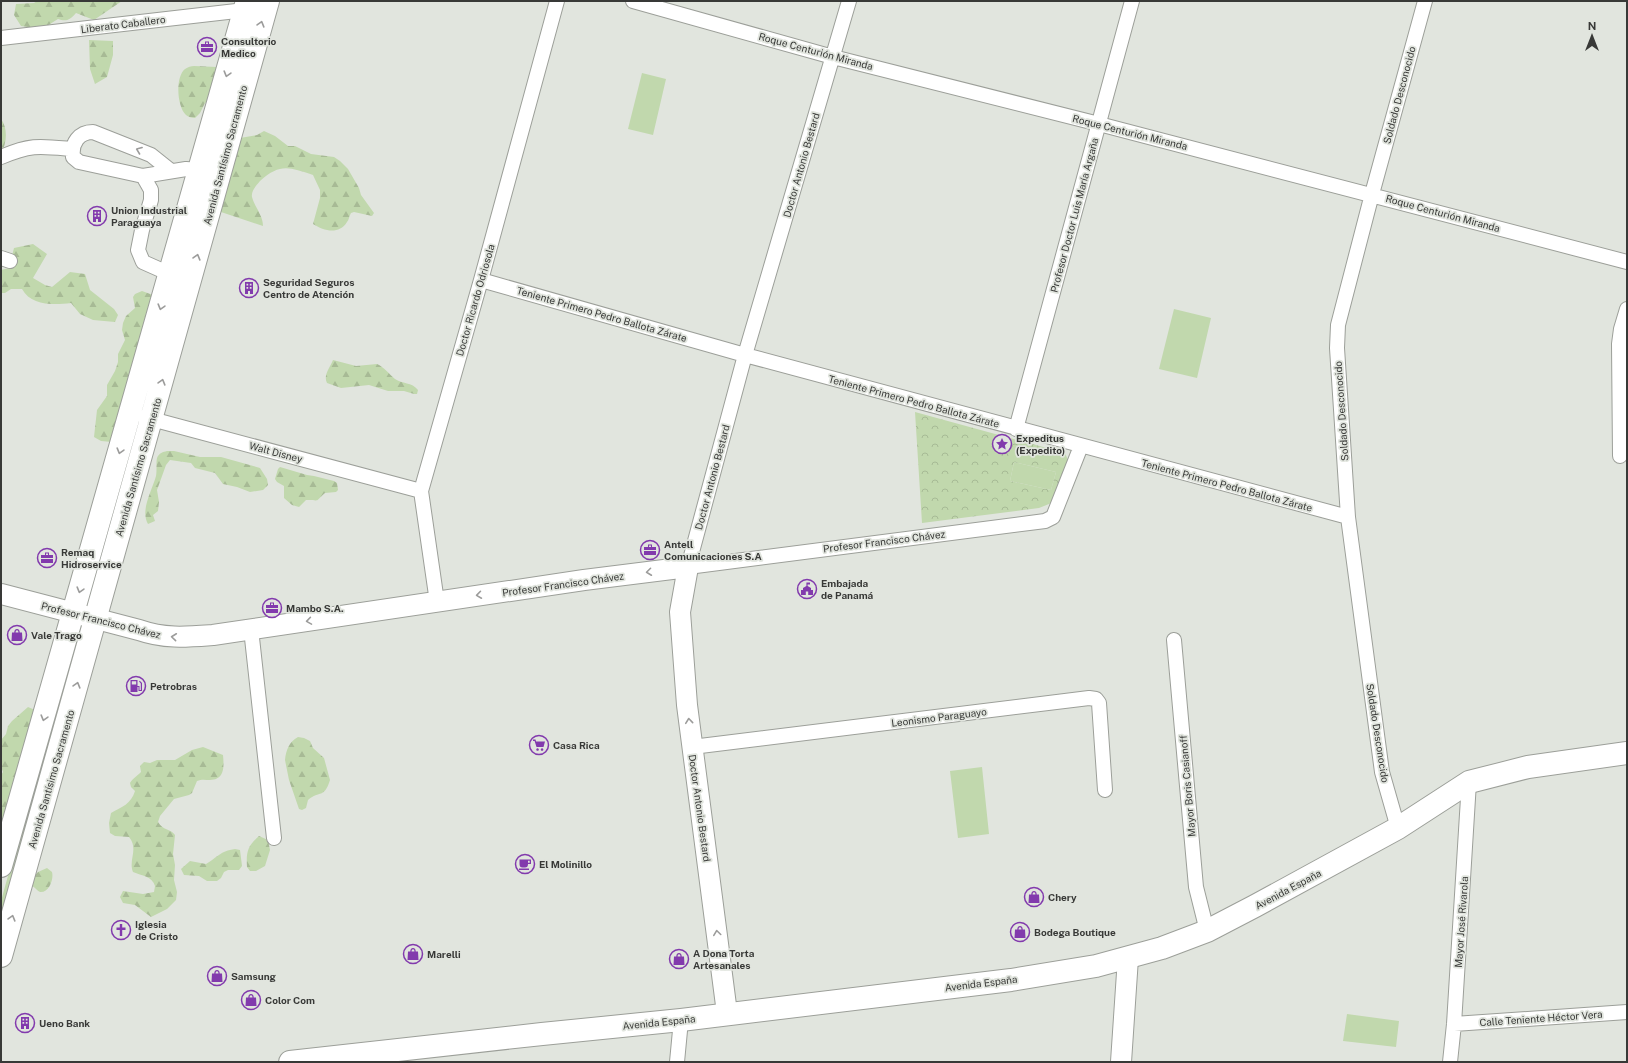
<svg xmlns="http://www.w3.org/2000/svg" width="1628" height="1063" font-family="'Public Sans',sans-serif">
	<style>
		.grass { fill: #c1d8ad }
		.forest { fill: url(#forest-firs) }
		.park { fill: url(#park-crowns); fill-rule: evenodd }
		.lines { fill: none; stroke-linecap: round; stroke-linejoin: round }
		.street-casing { stroke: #9c9f99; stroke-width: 16 }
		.secondary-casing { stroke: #9c9f99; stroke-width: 22 }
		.primary-casing { stroke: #9c9f99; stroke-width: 24 }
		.street { stroke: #fff; stroke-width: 14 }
		.secondary { stroke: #fff; stroke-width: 20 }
		.primary { stroke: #fff; stroke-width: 22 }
		.oneway { stroke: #9c9c9b }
		.labels { text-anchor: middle; stroke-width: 3.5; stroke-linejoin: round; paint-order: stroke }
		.street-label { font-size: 10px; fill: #383937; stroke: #e1e5de }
		.poi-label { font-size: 10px; font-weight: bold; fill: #383937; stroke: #e1e5de; text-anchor: start }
	</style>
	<defs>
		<pattern id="forest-firs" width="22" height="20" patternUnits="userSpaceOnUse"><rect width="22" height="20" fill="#c1d8ad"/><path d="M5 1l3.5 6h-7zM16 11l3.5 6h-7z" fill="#a7ba95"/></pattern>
		<pattern id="park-crowns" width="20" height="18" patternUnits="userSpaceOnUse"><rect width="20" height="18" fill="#c1d8ad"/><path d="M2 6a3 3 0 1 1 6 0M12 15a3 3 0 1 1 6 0" fill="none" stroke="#a7ba95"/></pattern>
	</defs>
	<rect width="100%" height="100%" fill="#e1e5de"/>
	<path class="grass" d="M642,73L666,79L653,135L628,129Z
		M1174,309L1211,318L1197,378L1159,369Z
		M1014,462L1056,472L1051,490L1010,481Z
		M79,630L81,632L1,918V901L76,632Z
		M982,767L989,834L958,838L950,771Z
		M1347,1014L1399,1021L1396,1047L1343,1041Z"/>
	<path class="forest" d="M37,1H122L94,20L76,13C70,20 66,22 58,19L42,29L21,26L14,15L16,4L34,3Z
		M89,40L113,41V55L107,77L95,84L90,69Z
		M194,66L217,67L214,97L205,103L200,113L195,118C192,118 188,117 186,115C177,107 175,77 185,69C188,67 191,66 194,66Z
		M1,119C8,128 7,144 1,153Z
		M264,131L275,136L288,146H295L311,154L334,157L340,161L348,169L359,188L361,195L374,213L372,216L354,212L351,213C349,216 349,220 347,222C339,235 324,231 313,224L320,198V190L313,175C289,167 280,163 260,181C256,186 251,191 252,197C255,208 263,215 263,226L221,212L220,209L240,138L257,135Z
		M33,244L47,254L33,278L45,285L52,287L70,272L85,274L90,290L114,309L118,315L115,322L93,320L80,314L71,303C54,305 31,306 22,289H11L5,293H1V270L9,268L14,248Z
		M142,291L153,295L112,442L101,441L94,437L97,410L107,396V385L115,371L118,362V354L125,340L122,330L123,323L126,316L135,308L133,297L135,294Z
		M333,360L356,366L377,364C384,367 389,374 395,379C402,384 412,382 418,390L417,394H414L404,391H388L369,385L341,388L327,383C323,375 330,368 333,360Z
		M167,451H174L200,457H221L260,468L267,479L268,485L263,490L250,492L237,487L223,484L215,473L195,468L191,463L170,460L166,465L157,490L159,502L158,511L153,515L155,521L148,524C140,510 152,491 156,476C157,471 156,462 157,458C159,453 163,452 167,451Z
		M280,467L307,475L314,476L334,481L337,483L338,490L336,492L325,493C314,503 321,500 306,500L299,507L292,505L284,498V486L277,482L275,479L278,469Z
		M28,707L35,710L1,847V775L3,772L1,767V740L6,734L8,726L12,721Z
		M298,737L304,738L310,741L313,748L324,758L330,780C324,799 320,790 308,800L306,808L302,810L299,809L289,780L285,760C286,750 289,742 298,737Z
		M203,747L223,755C224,766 225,780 210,780C205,780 202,779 197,781L192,793L189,795L174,799L160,816L158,822C163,831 170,828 175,835L173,854L175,865L174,880L177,892L176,900L167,909L151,917L135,905L123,903L120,897L123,891L143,894L154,892L155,886C152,876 142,876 133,872C128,860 139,849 129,837L115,836L110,833L109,823L111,813C122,807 131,804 135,791L131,787L130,783C133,778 137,776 141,772L140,766L144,762L150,763L157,760H175L192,750Z
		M259,836L268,840L270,850L265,866L256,871H250L247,867C246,851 248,846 259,836Z
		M235,849L240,850L242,866L239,870H228L224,872L221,878L217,881H207L199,876L184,875L181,869L190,861L206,864C218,857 220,851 235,849Z
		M47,868L52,872C54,879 49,893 40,892C37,891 35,887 32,886V878L38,872Z"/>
	<path class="park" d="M915,412L1065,453L1070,465L1055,500L1049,504L1039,508L922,523ZM1014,462L1056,472L1051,490L1010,481Z"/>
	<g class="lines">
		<g class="street-casing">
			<path id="street" d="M633,1L833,57L1099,124L1627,262
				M849,1L745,355L688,567L1045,521L1053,517L1081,446
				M1,38L245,10
				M1,157C31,144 40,146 72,149
				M171,171L151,155L93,132C79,132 71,143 73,157L79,162L143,176L186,169L199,170
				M143,176L151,190V200L142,230L138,250L143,262L170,274
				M1,258L10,261
				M481,280L745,355L1348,517
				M144,417L421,491
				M1016,429L1132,1
				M1620,456L1619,344L1621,329L1627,309
				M437,602L421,491L481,280L557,1
				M251,629L274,838
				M1174,640L1196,887L1207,931
				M692,747L1089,698L1096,699L1099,703L1105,790
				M1398,828L1382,772L1348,517L1337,348L1338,325L1372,194L1425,1
				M1454,1024L1627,1012
				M677,1062L681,1020
				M1450,1062L1454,1024L1469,782"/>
		</g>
		<g class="secondary-casing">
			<path id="secondary" d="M1,594L139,630C165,639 186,637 213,635L584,580L688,567L680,612L687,705L727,1013
				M1121,1062L1128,958"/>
		</g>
		<g class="primary-casing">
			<path id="primary" d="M1,866L247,1
				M1,956L268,1
				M290,1062L542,1034L681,1020L1011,980L1096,966L1162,948L1207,931L1255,906L1398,828L1469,782L1528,767L1627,753"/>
		</g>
		<use href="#street" class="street"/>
		<use href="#secondary" class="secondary"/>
		<use href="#primary" class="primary"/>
	</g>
	<defs><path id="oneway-chevron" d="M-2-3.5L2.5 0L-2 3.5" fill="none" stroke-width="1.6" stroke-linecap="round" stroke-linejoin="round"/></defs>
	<g class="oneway">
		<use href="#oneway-chevron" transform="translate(261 24) rotate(-74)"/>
		<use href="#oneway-chevron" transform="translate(227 74) rotate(106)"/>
		<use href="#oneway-chevron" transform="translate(139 150) rotate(-159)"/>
		<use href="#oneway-chevron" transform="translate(197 257) rotate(-74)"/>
		<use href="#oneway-chevron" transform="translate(161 307) rotate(106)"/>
		<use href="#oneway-chevron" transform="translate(162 382) rotate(-74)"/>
		<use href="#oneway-chevron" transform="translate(120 451) rotate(106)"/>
		<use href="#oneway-chevron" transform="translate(649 572) rotate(173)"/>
		<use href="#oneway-chevron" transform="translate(80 590) rotate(106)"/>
		<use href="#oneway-chevron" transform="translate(479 595) rotate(172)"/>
		<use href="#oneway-chevron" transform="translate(309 621) rotate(171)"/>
		<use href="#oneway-chevron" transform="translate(174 637) rotate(-174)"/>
		<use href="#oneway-chevron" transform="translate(77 685) rotate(-74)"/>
		<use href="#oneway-chevron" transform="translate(44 718) rotate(106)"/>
		<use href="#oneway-chevron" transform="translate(689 721) rotate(-96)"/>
		<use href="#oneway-chevron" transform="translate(12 918) rotate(-74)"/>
		<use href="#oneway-chevron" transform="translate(717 933) rotate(-98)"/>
	</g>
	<defs>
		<g id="office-ring" transform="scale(1)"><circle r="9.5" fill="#e1e5de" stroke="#823aad" stroke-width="1.5"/><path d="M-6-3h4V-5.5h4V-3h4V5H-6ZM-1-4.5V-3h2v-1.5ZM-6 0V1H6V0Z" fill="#823aad"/></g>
		<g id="building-ring" transform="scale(1)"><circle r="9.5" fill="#e1e5de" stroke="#823aad" stroke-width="1.5"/><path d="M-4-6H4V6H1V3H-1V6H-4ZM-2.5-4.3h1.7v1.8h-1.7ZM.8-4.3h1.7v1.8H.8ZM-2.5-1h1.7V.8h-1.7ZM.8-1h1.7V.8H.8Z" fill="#823aad"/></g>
		<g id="sight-ring" transform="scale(1)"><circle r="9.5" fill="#e1e5de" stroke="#823aad" stroke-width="1.5"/><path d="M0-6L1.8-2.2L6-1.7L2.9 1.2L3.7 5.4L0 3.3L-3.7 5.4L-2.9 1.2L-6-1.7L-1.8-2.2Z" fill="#823aad"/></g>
		<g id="civic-ring" transform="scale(1)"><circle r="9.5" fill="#e1e5de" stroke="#823aad" stroke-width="1.5"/><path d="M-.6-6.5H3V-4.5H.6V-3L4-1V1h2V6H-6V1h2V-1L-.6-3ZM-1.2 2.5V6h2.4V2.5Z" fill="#823aad"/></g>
		<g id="shop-ring" transform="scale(1)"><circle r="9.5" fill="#e1e5de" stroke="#823aad" stroke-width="1.5"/><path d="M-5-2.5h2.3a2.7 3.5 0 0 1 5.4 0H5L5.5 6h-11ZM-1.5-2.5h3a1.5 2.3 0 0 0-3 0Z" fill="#823aad"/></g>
		<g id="fuel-ring" transform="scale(1)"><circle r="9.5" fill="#e1e5de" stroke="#823aad" stroke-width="1.5"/><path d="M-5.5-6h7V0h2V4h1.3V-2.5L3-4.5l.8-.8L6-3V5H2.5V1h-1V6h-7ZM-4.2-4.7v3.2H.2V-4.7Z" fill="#823aad"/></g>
		<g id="supermarket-ring" transform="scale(1)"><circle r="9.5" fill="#e1e5de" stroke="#823aad" stroke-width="1.5"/><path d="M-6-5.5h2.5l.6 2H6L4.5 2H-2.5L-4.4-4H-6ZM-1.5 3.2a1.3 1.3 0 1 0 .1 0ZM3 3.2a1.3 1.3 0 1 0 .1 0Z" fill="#823aad"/></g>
		<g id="cafe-ring" transform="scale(1)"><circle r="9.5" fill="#e1e5de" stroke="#823aad" stroke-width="1.5"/><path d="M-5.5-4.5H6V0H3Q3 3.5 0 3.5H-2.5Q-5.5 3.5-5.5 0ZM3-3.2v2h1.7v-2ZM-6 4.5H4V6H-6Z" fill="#823aad"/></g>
		<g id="church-ring" transform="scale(1)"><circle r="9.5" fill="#e1e5de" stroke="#823aad" stroke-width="1.5"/><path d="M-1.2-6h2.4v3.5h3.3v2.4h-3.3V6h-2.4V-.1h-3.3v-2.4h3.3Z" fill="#823aad"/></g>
	</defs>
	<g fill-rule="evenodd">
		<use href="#office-ring" x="207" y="47"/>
		<use href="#building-ring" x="97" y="216"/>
		<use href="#building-ring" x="249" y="288"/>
		<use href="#sight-ring" x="1002" y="444"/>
		<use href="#office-ring" x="650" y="550"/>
		<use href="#office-ring" x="47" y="558"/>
		<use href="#civic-ring" x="807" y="589"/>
		<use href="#office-ring" x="272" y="608"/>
		<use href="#shop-ring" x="17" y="635"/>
		<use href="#fuel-ring" x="136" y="686"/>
		<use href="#supermarket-ring" x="539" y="745"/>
		<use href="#cafe-ring" x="525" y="864"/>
		<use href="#shop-ring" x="1034" y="897"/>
		<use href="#church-ring" x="121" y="930"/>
		<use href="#shop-ring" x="1020" y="932"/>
		<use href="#shop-ring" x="413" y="954"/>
		<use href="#shop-ring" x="679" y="959"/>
		<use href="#shop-ring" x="217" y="976"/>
		<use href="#shop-ring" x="251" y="1000"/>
		<use href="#building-ring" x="25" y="1023"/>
	</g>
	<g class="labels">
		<g class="street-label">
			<text transform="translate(123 24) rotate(-7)" y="4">Liberato Caballero</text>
			<text transform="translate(816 51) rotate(15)" y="4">Roque Centurión Miranda</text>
			<text transform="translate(1399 95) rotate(-75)" y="4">Soldado Desconocido</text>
			<text transform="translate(1130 132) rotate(14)" y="4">Roque Centurión Miranda</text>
			<text transform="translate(225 155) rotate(-75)" y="4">Avenida Santísimo Sacramento</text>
			<text transform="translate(801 165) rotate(-74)" y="4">Doctor Antonio Bestard</text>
			<text transform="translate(1443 213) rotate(15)" y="4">Roque Centurión Miranda</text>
			<text transform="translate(1074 215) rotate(-75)" y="4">Profesor Doctor Luis María Argaña</text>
			<text transform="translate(475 300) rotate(-74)" y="4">Doctor Ricardo Odriosola</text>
			<text transform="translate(602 314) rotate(16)" y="4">Teniente Primero Pedro Ballota Zárate</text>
			<text transform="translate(914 401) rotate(15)" y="4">Teniente Primero Pedro Ballota Zárate</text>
			<text transform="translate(1341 411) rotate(-94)" y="4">Soldado Desconocido</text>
			<text transform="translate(276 452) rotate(15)" y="4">Walt Disney</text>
			<text transform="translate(138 467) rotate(-74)" y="4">Avenida Santísimo Sacramento</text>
			<text transform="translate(712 477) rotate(-75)" y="4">Doctor Antonio Bestard</text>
			<text transform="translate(1227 485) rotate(15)" y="4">Teniente Primero Pedro Ballota Zárate</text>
			<text transform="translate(884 541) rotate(-7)" y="4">Profesor Francisco Chávez</text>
			<text transform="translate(563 584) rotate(-8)" y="4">Profesor Francisco Chávez</text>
			<text transform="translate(101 620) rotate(14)" y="4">Profesor Francisco Chávez</text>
			<text transform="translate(939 717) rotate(-7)" y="4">Leonismo Paraguayo</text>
			<text transform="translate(1378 733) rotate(81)" y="4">Soldado Desconocido</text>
			<text transform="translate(51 779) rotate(-74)" y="4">Avenida Santísimo Sacramento</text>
			<text transform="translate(1187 786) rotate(-95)" y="4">Mayor Boris Casianoff</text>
			<text transform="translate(700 808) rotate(82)" y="4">Doctor Antonio Bestard</text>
			<text transform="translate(1288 889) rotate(-28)" y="4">Avenida España</text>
			<text transform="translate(1461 922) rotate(-86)" y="4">Mayor José Rivarola</text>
			<text transform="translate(981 983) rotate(-7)" y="4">Avenida España</text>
			<text transform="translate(1541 1018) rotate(-4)" y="4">Calle Teniente Héctor Vera</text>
			<text transform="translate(659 1022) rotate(-6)" y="4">Avenida España</text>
		</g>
		<g class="poi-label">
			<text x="221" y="45">Consultorio<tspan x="221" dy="12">Medico</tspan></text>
			<text x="111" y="214">Union Industrial<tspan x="111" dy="12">Paraguaya</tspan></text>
			<text x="263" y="286">Seguridad Seguros<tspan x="263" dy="12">Centro de Atención</tspan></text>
			<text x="1016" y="442">Expeditus<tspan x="1016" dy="12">(Expedito)</tspan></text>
			<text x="664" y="548">Antell<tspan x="664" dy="12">Comunicaciones S.A</tspan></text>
			<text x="61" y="556">Remaq<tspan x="61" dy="12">Hidroservice</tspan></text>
			<text x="821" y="587">Embajada<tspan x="821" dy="12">de Panamá</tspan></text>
			<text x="286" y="612">Mambo S.A.</text>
			<text x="31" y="639">Vale Trago</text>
			<text x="150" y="690">Petrobras</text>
			<text x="553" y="749">Casa Rica</text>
			<text x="539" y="868">El Molinillo</text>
			<text x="1048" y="901">Chery</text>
			<text x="135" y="928">Iglesia<tspan x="135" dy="12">de Cristo</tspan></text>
			<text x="1034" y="936">Bodega Boutique</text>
			<text x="693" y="957">A Dona Torta<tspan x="693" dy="12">Artesanales</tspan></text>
			<text x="427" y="958">Marelli</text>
			<text x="231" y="980">Samsung</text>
			<text x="265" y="1004">Color Com</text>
			<text x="39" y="1027">Ueno Bank</text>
		</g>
	</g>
	<rect width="1628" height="1063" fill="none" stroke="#383937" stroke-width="4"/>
	<g transform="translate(1592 36)" stroke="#e1e5de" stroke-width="3" paint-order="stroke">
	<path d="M0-3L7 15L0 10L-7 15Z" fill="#383937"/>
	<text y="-6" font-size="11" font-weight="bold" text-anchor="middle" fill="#383937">N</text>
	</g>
</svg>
